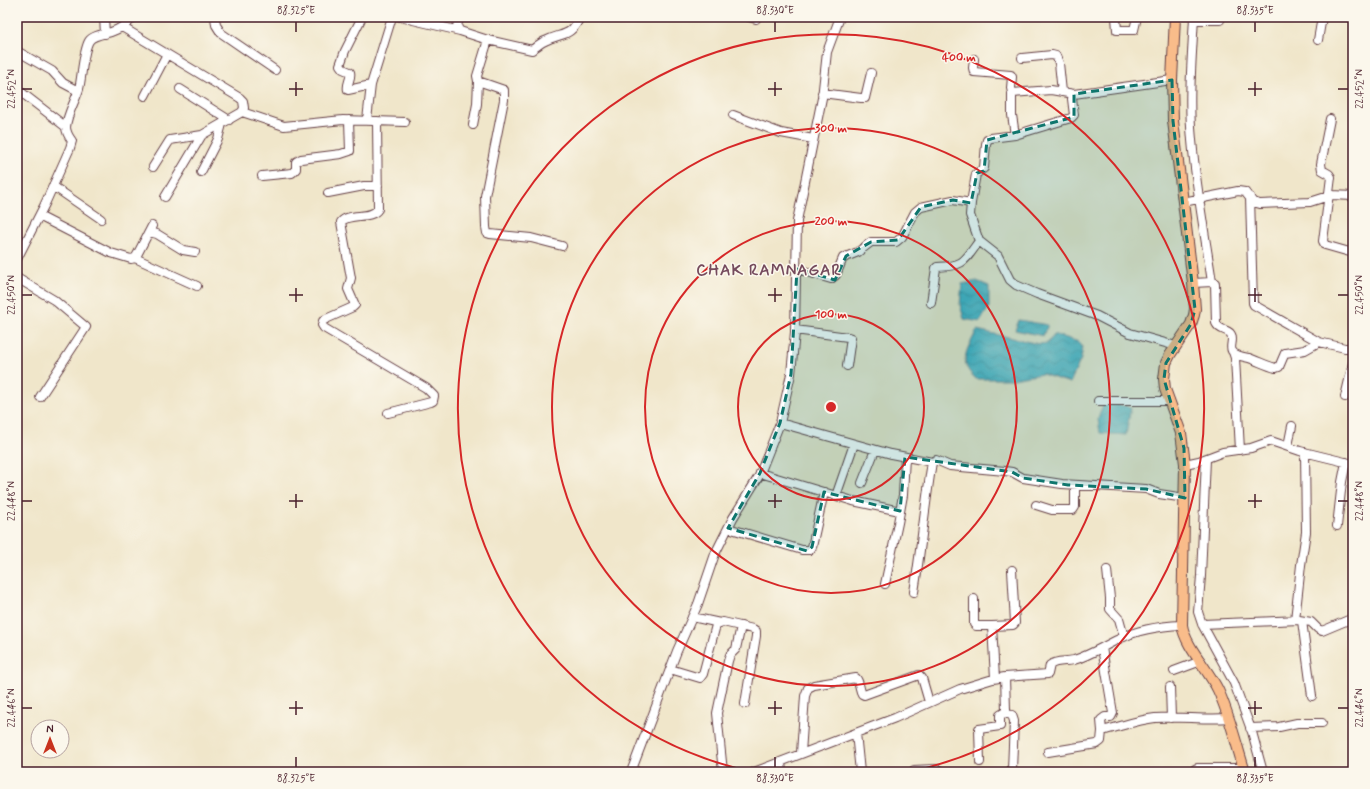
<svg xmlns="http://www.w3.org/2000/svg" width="1370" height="789" font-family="Mynerve,sans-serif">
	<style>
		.water { fill: url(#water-waves); stroke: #4a687a }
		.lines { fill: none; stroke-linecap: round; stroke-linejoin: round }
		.minor-casing { stroke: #633d43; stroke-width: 10 }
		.major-casing { stroke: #633d43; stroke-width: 12 }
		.minor { stroke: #fff; stroke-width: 8 }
		.major { stroke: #f9bc8a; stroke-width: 10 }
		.marked { fill: #0f766e; fill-opacity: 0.2; stroke: #0f766e; stroke-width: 3; stroke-dasharray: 8 5; stroke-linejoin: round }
		.ticks { fill: none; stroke: #4a1f2b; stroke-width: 1.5 }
		.ring { fill: none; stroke: #d62828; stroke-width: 2 }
		.labels { text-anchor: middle; stroke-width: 3; stroke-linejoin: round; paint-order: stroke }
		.district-label { font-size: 16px; font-weight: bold; letter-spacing: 1px; fill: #754b5d; stroke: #fbf7ec }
		.centre { fill: #d62828; stroke: #fbf7ec; stroke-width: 2 }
		.ring-label { font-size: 12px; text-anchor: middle; font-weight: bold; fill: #d62828; stroke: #fbf7ec; stroke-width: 3; stroke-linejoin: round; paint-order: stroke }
		.neatline { fill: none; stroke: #4a1f2b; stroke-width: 1.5 }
		.ticks-label { font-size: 10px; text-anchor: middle; fill: #4a1f2b }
	</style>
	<defs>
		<pattern id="water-waves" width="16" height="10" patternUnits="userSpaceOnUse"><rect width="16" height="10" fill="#49b2c8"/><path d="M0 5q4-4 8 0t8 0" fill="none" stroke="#3f90a3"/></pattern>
	</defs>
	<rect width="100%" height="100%" fill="#fbf7ec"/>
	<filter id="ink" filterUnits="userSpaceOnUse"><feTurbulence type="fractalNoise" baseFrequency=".025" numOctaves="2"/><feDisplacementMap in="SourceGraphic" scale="8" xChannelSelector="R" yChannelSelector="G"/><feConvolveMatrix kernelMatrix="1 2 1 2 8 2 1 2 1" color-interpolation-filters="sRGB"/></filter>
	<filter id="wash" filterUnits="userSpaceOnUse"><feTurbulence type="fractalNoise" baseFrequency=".012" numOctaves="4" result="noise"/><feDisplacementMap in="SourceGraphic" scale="16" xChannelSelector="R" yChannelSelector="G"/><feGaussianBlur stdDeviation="0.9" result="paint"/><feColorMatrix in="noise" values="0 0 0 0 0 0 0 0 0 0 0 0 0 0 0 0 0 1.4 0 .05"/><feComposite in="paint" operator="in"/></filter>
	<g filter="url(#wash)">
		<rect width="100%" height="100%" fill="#f0e6ca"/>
		<path class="water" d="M977,281L989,286V307L980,322L964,319L960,305L962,284Z
			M1019,320L1048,325L1043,336L1015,330Z
			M977,330L1039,344L1048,343L1054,334L1079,342L1083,347L1081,359L1070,383L1042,374L1013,379H976C957,362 967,350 977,330Z
			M1104,402L1131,407L1126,435L1100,433L1098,419Z"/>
	</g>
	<g filter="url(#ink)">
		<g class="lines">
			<g class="minor-casing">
				<path id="minor" d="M104,17L105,34
					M215,17L216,25L221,33L275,70
					M362,17L345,51L340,65L343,69L350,72C352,78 346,84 348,90L371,85
					M400,17L460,31
					M459,17L457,27L460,31L488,40L477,76L478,81L504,90V100L485,196L486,227L487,233L490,234L531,238L562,246
					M749,17L756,19
					M1116,17L1117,30H1134L1137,17
					M1194,17C1192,57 1188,99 1192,140C1196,187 1205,235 1212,282
					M1194,20H1220
					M122,27L240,98L243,101L244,108L242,112L202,135L165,197
					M488,40L532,50C536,47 540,43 545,41C563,32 570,38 580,17
					M1318,40L1322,17
					M17,51L52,71L63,83L78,91
					M1022,58L1052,55L1056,56L1059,63L1062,92
					M974,59L973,68L974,72L1011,75L1012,77L1011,88L1012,93L1051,90L1074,94
					M1172,80L1074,94L1072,99L1074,115L1071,118L1015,135L991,138L987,140L986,144L984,168L976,174L971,203L970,215L979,241L998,256L1010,280L1016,285L1037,294L1097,316L1130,333L1176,346
					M17,89L66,127
					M180,89L229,120
					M822,93L861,98H865L871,73
					M1012,93V115L1015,135
					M145,96L167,54
					M242,112L284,126L343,120L405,122
					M733,115L781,133L813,139
					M1330,119L1321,164L1322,170L1329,174L1331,177L1323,241L1325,245L1353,253
					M367,120L371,85L392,17
					M377,121L378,209C371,220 349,212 341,222L351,278L348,289L355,305L353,307L326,319L323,321L322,325L324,328L426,388L434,396L433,401L431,402L388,413
					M473,125L477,104L478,81
					M153,167L170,140L202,135
					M201,172L218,139L222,124
					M262,176L292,173L296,169V162L301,159L341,154L350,151L349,120
					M53,186L101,219
					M328,193L364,186H378
					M1250,197L1253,303L1254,305L1319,342
					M1183,202L1238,191L1245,192L1253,202L1260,204L1310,202L1332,195L1353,196
					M39,216L111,253L131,259L135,258L137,255L152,226
					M149,232L157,234L183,250L195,252
					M135,258L197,286
					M17,259L45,204L70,148L72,141C69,137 66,133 66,127C67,114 75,102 79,89C82,77 83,51 89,41C93,35 105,34 111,32C120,29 127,24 134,17
					M797,269L831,279L836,275L843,258L858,252L871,242H896L902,237L915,212L921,207L953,200L971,203
					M17,278L54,300L86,327L40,397
					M1193,283L1212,282L1215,283L1216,323C1219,330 1225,329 1230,333C1235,338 1229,346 1232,351C1235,356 1244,357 1249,358C1258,361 1267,366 1276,368L1279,367L1285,353L1305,350L1319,342L1345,348H1353
					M931,303L936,268L937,267C964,266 964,262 979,241
					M795,330L848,337L851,338L847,366
					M1233,352L1235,358L1240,450
					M1345,397L1353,363
					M1098,401H1170
					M780,423L891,454L932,462C925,505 921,549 914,592
					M1288,446L1292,426
					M1206,459L1201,576L1198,612L1202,624L1234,683L1252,732L1263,772
					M932,462L936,460L950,466L1005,471L1012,472L1023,478L1062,484L1146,489L1159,494L1185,498
					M1185,464L1199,461L1223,452L1251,448L1271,441L1300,451L1353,464
					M760,473L853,501L900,511
					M862,483L875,450
					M836,496L854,444
					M1036,505L1052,510H1073L1075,507V485
					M1337,526L1342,482L1346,462
					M728,528L802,550H810L812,547L824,492
					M1107,570L1110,598V609L1119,619L1124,637
					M885,584L898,523L903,495L905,457
					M974,599V624L976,626H992
					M692,617L720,623
					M1295,620L1301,565L1306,532L1305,452
					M1302,621L1312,696
					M1202,624L1299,620L1311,622L1318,629L1322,631L1353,618
					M670,669L700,678L703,674L716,625L719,623L723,622L753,629L756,631V636L745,704
					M1174,671L1201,661
					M995,678L992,626L1013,625L1015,623L1012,570
					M1170,687L1171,718
					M1004,713L1012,715L1014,721L1012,770L1009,772
					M1250,728L1279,727L1297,723H1322
					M1102,731L1101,720L1105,717H1111L1113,713L1102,648
					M856,733L860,772
					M1048,752L1097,744L1101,741L1102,731C1119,727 1137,720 1155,718C1179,716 1204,720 1229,718
					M801,753L805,696L808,688L814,685L856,678C860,682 859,689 862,694L864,695L919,675L922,678L929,702
					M781,762L782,772
					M980,762L979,729L1000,726V715L1005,712L1006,710L1005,677
					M914,770L937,769L942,772
					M631,772L677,651L698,604L715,554L733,518L759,476L780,423L791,374L795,332L797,221L822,98L827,52L840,17
					M723,772L717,713L728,661L730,655L736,649L741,626
					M754,772L895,718L960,689L993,679L1005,677L1048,674L1050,665C1056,660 1066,662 1074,660C1090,655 1104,646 1119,639C1139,629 1160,626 1182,625
					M1193,772L1195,769L1197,768H1244"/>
			</g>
			<g class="major-casing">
				<path id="major" d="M1175,17L1172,80L1173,121L1193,283L1195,309L1194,315L1191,324L1170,355L1166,363L1164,379L1165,389L1181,433L1185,464L1182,625C1185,646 1208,669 1218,690C1230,716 1236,744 1245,772"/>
			</g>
			<use href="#minor" class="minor"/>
			<use href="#major" class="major"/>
		</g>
	</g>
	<path class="marked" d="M1172,80L1173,121L1195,309L1191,324L1166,363L1164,379L1184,448L1185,498L1146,489L1068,485L1023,478L1012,472L905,457L900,511L824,492L812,547L807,551L728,528L760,473L780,423L791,374L797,269L835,280L846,256L871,242L898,240L921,207L953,200L971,203L977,173L984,171L987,140L1074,117V94Z"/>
	<path class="ticks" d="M296,22V32M775,22V32M1255,22V32M296,82V96M775,82V96M1255,82V96M22,89H32M289,89H303M768,89H782M1248,89H1262M1338,89H1348M296,288V302M775,288V302M1255,288V302M22,295H32M289,295H303M768,295H782M1248,295H1262M1338,295H1348M296,494V508M775,494V508M1255,494V508M22,501H32M289,501H303M768,501H782M1248,501H1262M1338,501H1348M296,701V715M775,701V715M1255,701V715M22,708H32M289,708H303M768,708H782M1248,708H1262M1338,708H1348M296,757V767M775,757V767M1255,757V767"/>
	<g class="ring">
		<circle cx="831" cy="407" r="93"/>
		<circle cx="831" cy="407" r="186"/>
		<circle cx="831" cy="407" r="279"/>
		<path d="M753 772A373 373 0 1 1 909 772"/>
	</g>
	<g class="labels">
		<g class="district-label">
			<text x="769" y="275">CHAK RAMNAGAR</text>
		</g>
	</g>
	<circle cx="831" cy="407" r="6" class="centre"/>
	<g class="ring-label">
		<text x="959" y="61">400 m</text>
		<text x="831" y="132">300 m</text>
		<text x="831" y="225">200 m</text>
		<text x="831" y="318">100 m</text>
	</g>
	<rect width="1370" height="789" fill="none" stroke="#fbf7ec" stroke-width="44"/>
	<g transform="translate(50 739)"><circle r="19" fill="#fbf7ec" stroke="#b4a19f"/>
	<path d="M0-3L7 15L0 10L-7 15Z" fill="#c8321e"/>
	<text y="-6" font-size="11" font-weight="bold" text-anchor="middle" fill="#4a1f2b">N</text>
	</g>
	<rect x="22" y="22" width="1326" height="745" class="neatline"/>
	<g class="ticks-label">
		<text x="296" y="14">88.325°E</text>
		<text x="775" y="14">88.330°E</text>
		<text x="1255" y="14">88.335°E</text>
		<text transform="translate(11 89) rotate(-90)" y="4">22.452°N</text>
		<text transform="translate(1359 89) rotate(-90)" y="4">22.452°N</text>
		<text transform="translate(11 295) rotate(-90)" y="4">22.450°N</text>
		<text transform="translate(1359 295) rotate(-90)" y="4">22.450°N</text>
		<text transform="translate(11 501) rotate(-90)" y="4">22.448°N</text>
		<text transform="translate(1359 501) rotate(-90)" y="4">22.448°N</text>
		<text transform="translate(11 708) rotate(-90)" y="4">22.446°N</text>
		<text transform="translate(1359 708) rotate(-90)" y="4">22.446°N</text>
		<text x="296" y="782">88.325°E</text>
		<text x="775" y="782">88.330°E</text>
		<text x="1255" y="782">88.335°E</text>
	</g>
</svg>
